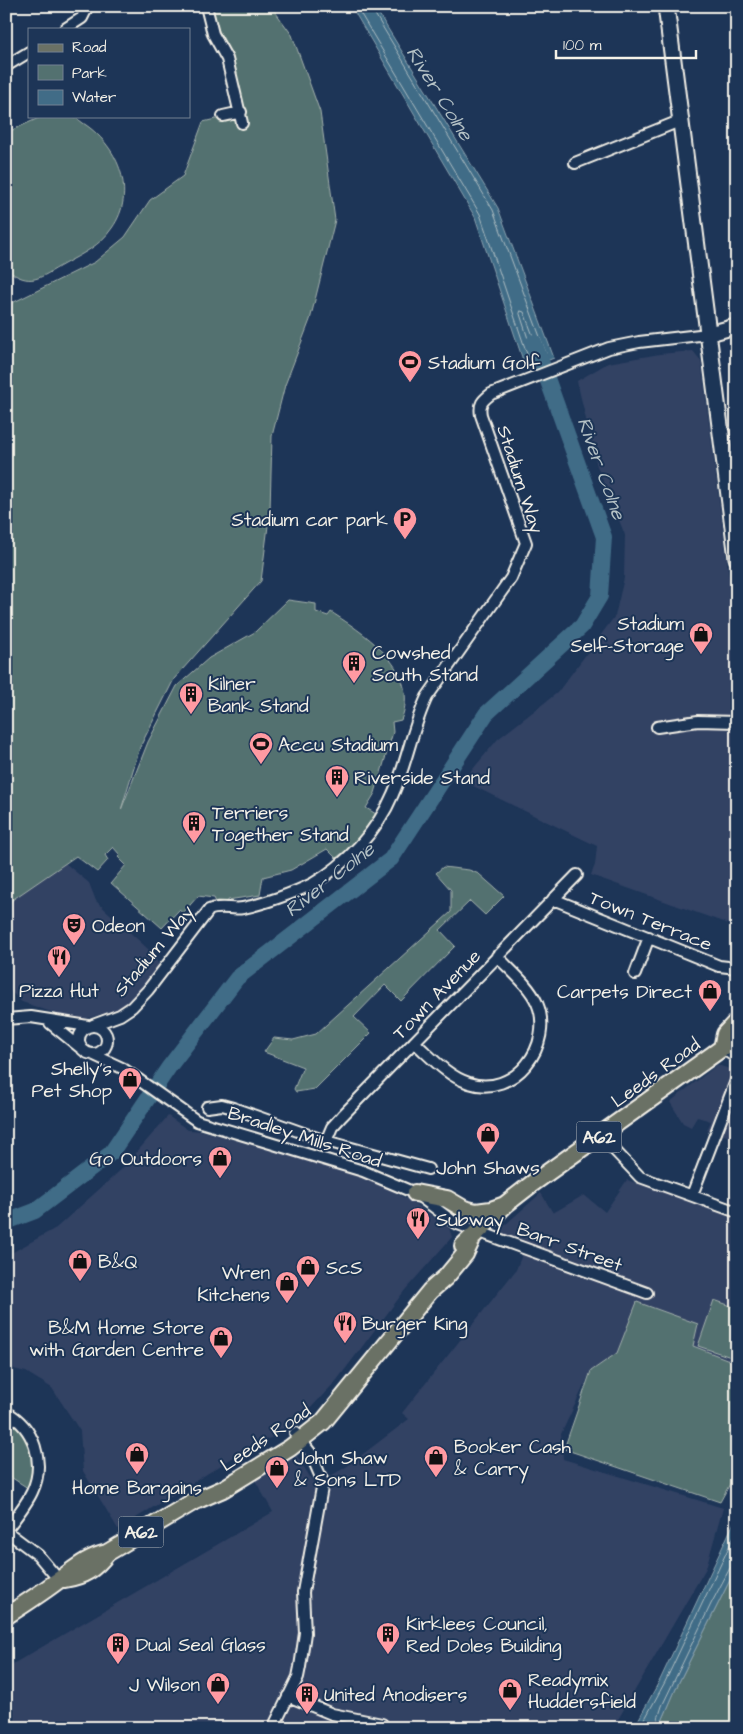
<svg xmlns="http://www.w3.org/2000/svg" width="743" height="1734" font-family="'Architects Daughter',sans-serif">
	<style>
		.built { fill: #334264 }
		.green { fill: #537170; stroke: #a4b1ac }
		.water { fill: #416c87; stroke: #89a1ae }
		.lines { fill: none; stroke-linecap: round; stroke-linejoin: round }
		.shore { stroke: #acbcc1; stroke-width: 1 }
		.river { stroke: #416c87; stroke-width: 16 }
		.minor-casing { stroke: #f4f1e8; stroke-width: 14 }
		.tertiary-casing { stroke: #f4f1e8; stroke-width: 18 }
		.secondary-casing { stroke: #f4f1e8; stroke-width: 19 }
		.primary-casing { stroke: #f4f1e8; stroke-width: 20 }
		.minor { stroke: #1d3557; stroke-width: 10 }
		.tertiary { stroke: #1d3557; stroke-width: 14 }
		.secondary { stroke: #1d3557; stroke-width: 15 }
		.primary { stroke: #6b7165; stroke-width: 16 }
		.labels { text-anchor: middle; stroke-width: 4; stroke-linejoin: round; paint-order: stroke }
		.shield { fill: #1d3557; stroke: #b4b9bc; stroke-width: 1 }
		.shield-label { font-size: 18px; font-weight: bold; fill: #f4f1e8 }
		.poi-label { font-size: 19px; fill: #f4f1e8; stroke: #1d3557; text-anchor: start }
		.street-label { font-size: 19px; fill: #f4f1e8; stroke: #1d3557 }
		.water-label { font-size: 20px; font-style: italic; fill: #b5c2c6; stroke: #1d3557 }
	</style>
	<rect width="100%" height="100%" fill="#1d3557"/>
	<filter id="ink" filterUnits="userSpaceOnUse"><feTurbulence type="fractalNoise" baseFrequency=".02" numOctaves="2"/><feDisplacementMap in="SourceGraphic" scale="10" xChannelSelector="R" yChannelSelector="G"/><feConvolveMatrix kernelMatrix="1 2 1 2 8 2 1 2 1" color-interpolation-filters="sRGB"/></filter>
	<g filter="url(#ink)">
		<path class="built" d="M693,351L701,361L737,639V927L591,875L595,865L597,846L463,781L498,739L557,693L615,616L624,578L625,535L597,466L577,381L608,363L660,354Z
			M59,858L89,883L96,901L149,950L160,966L144,990L124,1007L85,1019L66,1017L22,1002L6,987V894Z
			M717,1065L737,1071V1139L707,1130L711,1121L697,1117L691,1127L683,1123L670,1102Z
			M168,1116L188,1130L203,1131L352,1174L382,1185L415,1204L449,1228L452,1237L405,1290L337,1380L305,1414L271,1438L260,1441L118,1529L83,1471L80,1431L52,1388L26,1372L6,1367V1256L56,1228L123,1168Z
			M627,1180L725,1213L737,1180V1363L693,1346L698,1324L637,1302L617,1353L591,1371L561,1434L563,1459L723,1508L706,1568L613,1728H6V1668L273,1512L255,1480L297,1456L315,1485L346,1467L409,1419L402,1413L516,1270L523,1252L488,1240L541,1193L553,1213L584,1195L605,1212Z"/>
		<path class="green" d="M209,6H271L292,35L320,112L335,220L310,320L285,385L272,436L270,510L261,581L174,679L140,747L121,810L148,742L177,686L209,658L255,632L288,600L316,604V612L328,616L331,612C367,635 421,671 401,720L392,722L393,732L375,793L366,808L376,814L353,845L336,858L327,849L291,870L263,877L260,895L228,900V902H216L214,898L198,896L183,913L179,910L162,928L111,883L126,865L118,857L120,855L113,847L105,855L108,860L97,872L76,856L12,900L6,911V306L95,262L125,237L150,200L183,176L203,122L245,112L230,58Z
			M43,116C52,116 65,114 73,117C78,118 82,123 86,125C119,148 137,193 112,228C100,246 82,254 64,264C39,278 31,288 6,269V133Z
			M443,867L469,870L479,874L504,896L485,915L470,901L440,930L455,946L401,1001L385,985L354,1017L371,1033L315,1089L296,1092L294,1089L303,1067L264,1052L274,1038L293,1040L316,1034L451,912V890L436,873Z
			M714,1300L737,1308V1359L698,1346Z
			M637,1302L698,1324L693,1346L737,1363V1471L720,1502L564,1449L591,1371L617,1353Z
			M6,1414C38,1434 34,1457 31,1490L6,1474Z
			M737,1566V1728H659L678,1684Z"/>
		<path class="water" d="M351,6H374L498,208L554,358L526,369L475,217Z
			M737,1516V1566L678,1684L659,1728H634L660,1680Z"/>
		<g class="lines">
			<path class="shore" d="M356,6L480,214L529,360L532,361L545,356L546,353L493,210L370,6
				M521,311L524,312L538,349L536,353L532,351L520,314Z
				M640,1728L665,1682L737,1530
				M655,1728L662,1706L711,1604L730,1568L737,1565"/>
			<path class="river" d="M6,1222L35,1211L111,1153L169,1067L237,978L391,859L486,714L582,626L600,596L604,537L534,342"/>
			<g class="minor-casing">
				<path id="minor" d="M206,6L213,34L227,59L242,123
					M65,29L82,18L88,6
					M6,66L29,52
					M223,116L241,112
					M575,163L682,120
					M657,727L698,721L737,722
					M553,899L719,966L737,968
					M635,974L649,937
					M6,1019L31,1017L88,1026
					M50,1023L81,1048
					M93,1025L120,1015L132,1007L148,990L209,910C219,905 232,910 243,908C263,904 294,893 312,884C346,865 378,830 393,794C407,763 412,728 427,697L511,578L526,543L481,415C479,404 482,401 491,394L609,348L639,342L708,334
					M79 1040a14 14 0 1 1 28 0a14 14 0 1 1-28 0Z
					M414,1042C431,1057 447,1076 469,1083C514,1098 555,1045 537,1003C529,985 510,970 497,956
					M722,1048L737,1058
					M92,1054L122,1068L197,1121L363,1171L415,1193L455,1223L647,1293
					M207,1107L222,1105L233,1108L326,1141L428,1169
					M601,1136L640,1177L737,1212
					M326,1141L332,1127L342,1116L577,875
					M692,1195L737,1078
					M6,1412C34,1427 46,1462 32,1492C26,1505 15,1518 6,1530
					M6,1531L38,1555L59,1580
					M288,1696L332,1714L382,1724
					M273,1728L298,1677L300,1667L305,1633L303,1592L323,1482L310,1452L295,1433"/>
			</g>
			<g class="tertiary-casing">
				<path id="tertiary" d="M708,334L737,326"/>
			</g>
			<g class="secondary-casing">
				<path id="secondary" d="M666,6L737,558"/>
			</g>
			<g class="primary-casing">
				<path id="primary" d="M722,1048L725,1034L737,1021
					M415,1193L447,1199L464,1209L476,1212L491,1210L505,1205
					M463,1246L506,1204L533,1183L722,1048L737,1043
					M64,1579C84,1576 95,1569 107,1553
					M6,1616C23,1605 40,1594 56,1582C74,1570 85,1558 107,1553L193,1502L223,1489L290,1448L323,1422L430,1291L446,1277L465,1254L471,1241"/>
			</g>
			<use href="#minor" class="minor"/>
			<use href="#tertiary" class="tertiary"/>
			<use href="#secondary" class="secondary"/>
			<use href="#primary" class="primary"/>
		</g>
	</g>
	<defs>
		<g id="stadium-pin" transform="scale(1.25)"><path d="M0 17L-7.5 6A9.5 9.5 0 1 1 7.5 6Z" fill="#ff9aa2" stroke="#1d3557"/><path d="M0-5a6.5 5 0 1 0 0 10a6.5 5 0 1 0 0-10ZM-3.5-1.8h7v3.6h-7Z" fill="#111"/></g>
		<g id="parking-pin" transform="scale(1.25)"><path d="M0 17L-7.5 6A9.5 9.5 0 1 1 7.5 6Z" fill="#ff9aa2" stroke="#1d3557"/><path d="M-3.5-5.5H1a3.5 3.5 0 0 1 0 7H-1V5.5H-3.5ZM-1-3.4V-.6H.8a1.4 1.4 0 0 0 0-2.8Z" fill="#111"/></g>
		<g id="shop-pin" transform="scale(1.25)"><path d="M0 17L-7.5 6A9.5 9.5 0 1 1 7.5 6Z" fill="#ff9aa2" stroke="#1d3557"/><path d="M-5-2.5h2.3a2.7 3.5 0 0 1 5.4 0H5L5.5 6h-11ZM-1.5-2.5h3a1.5 2.3 0 0 0-3 0Z" fill="#111"/></g>
		<g id="building-pin" transform="scale(1.25)"><path d="M0 17L-7.5 6A9.5 9.5 0 1 1 7.5 6Z" fill="#ff9aa2" stroke="#1d3557"/><path d="M-4-6H4V6H1V3H-1V6H-4ZM-2.5-4.3h1.7v1.8h-1.7ZM.8-4.3h1.7v1.8H.8ZM-2.5-1h1.7V.8h-1.7ZM.8-1h1.7V.8H.8Z" fill="#111"/></g>
		<g id="theatre-pin" transform="scale(1.25)"><path d="M0 17L-7.5 6A9.5 9.5 0 1 1 7.5 6Z" fill="#ff9aa2" stroke="#1d3557"/><path d="M-5-5.5Q0-4 5-5.5V0Q5 5 0 6Q-5 5-5 0ZM-3.3-2.5H-1v1.5H-3.3ZM1-2.5H3.3v1.5H1ZM-2.8 1Q0 5.5 2.8 1Z" fill="#111"/></g>
		<g id="restaurant-pin" transform="scale(1.25)"><path d="M0 17L-7.5 6A9.5 9.5 0 1 1 7.5 6Z" fill="#ff9aa2" stroke="#1d3557"/><path d="M-5-6h1v4h1v-4h1v4h1v-4h1v5L-1.5 .5V6h-2V.5L-5-1ZM5-6V6H3V1.5H1.5Q1.5-4 5-6Z" fill="#111"/></g>
	</defs>
	<g fill-rule="evenodd">
		<use href="#stadium-pin" x="410" y="362"/>
		<use href="#parking-pin" x="405" y="519"/>
		<use href="#shop-pin" x="701" y="634"/>
		<use href="#building-pin" x="354" y="663"/>
		<use href="#building-pin" x="191" y="694"/>
		<use href="#stadium-pin" x="261" y="744"/>
		<use href="#building-pin" x="337" y="777"/>
		<use href="#building-pin" x="194" y="823"/>
		<use href="#theatre-pin" x="74" y="925"/>
		<use href="#restaurant-pin" x="59" y="957"/>
		<use href="#shop-pin" x="710" y="991"/>
		<use href="#shop-pin" x="130" y="1079"/>
		<use href="#shop-pin" x="488" y="1134"/>
		<use href="#shop-pin" x="220" y="1158"/>
		<use href="#restaurant-pin" x="418" y="1219"/>
		<use href="#shop-pin" x="80" y="1261"/>
		<use href="#shop-pin" x="308" y="1267"/>
		<use href="#shop-pin" x="287" y="1283"/>
		<use href="#restaurant-pin" x="345" y="1323"/>
		<use href="#shop-pin" x="221" y="1338"/>
		<use href="#shop-pin" x="137" y="1454"/>
		<use href="#shop-pin" x="436" y="1457"/>
		<use href="#shop-pin" x="277" y="1468"/>
		<use href="#building-pin" x="388" y="1634"/>
		<use href="#building-pin" x="118" y="1644"/>
		<use href="#shop-pin" x="218" y="1684"/>
		<use href="#shop-pin" x="510" y="1690"/>
		<use href="#building-pin" x="307" y="1694"/>
	</g>
	<g class="labels">
		<g class="shield">
			<rect x="576.5" y="1121.5" width="45" height="31" rx="4"/>
			<rect x="118.5" y="1516.5" width="45" height="31" rx="4"/>
		</g>
		<g class="shield-label">
			<text x="599" y="1143">A62</text>
			<text x="141" y="1538">A62</text>
		</g>
		<g class="poi-label">
			<text x="428" y="369">Stadium Golf</text>
			<text x="388" y="526" text-anchor="end">Stadium car park</text>
			<text x="684" y="630" text-anchor="end">Stadium<tspan x="684" dy="22">Self-Storage</tspan></text>
			<text x="372" y="659">Cowshed<tspan x="372" dy="22">South Stand</tspan></text>
			<text x="208" y="690">Kilner<tspan x="208" dy="22">Bank Stand</tspan></text>
			<text x="278" y="751">Accu Stadium</text>
			<text x="354" y="784">Riverside Stand</text>
			<text x="212" y="819">Terriers<tspan x="212" dy="22">Together Stand</tspan></text>
			<text x="92" y="932">Odeon</text>
			<text x="59" y="997" text-anchor="middle">Pizza Hut</text>
			<text x="692" y="998" text-anchor="end">Carpets Direct</text>
			<text x="112" y="1075" text-anchor="end">Shelly's<tspan x="112" dy="22">Pet Shop</tspan></text>
			<text x="202" y="1165" text-anchor="end">Go Outdoors</text>
			<text x="488" y="1174" text-anchor="middle">John Shaws</text>
			<text x="436" y="1226">Subway</text>
			<text x="98" y="1268">B&amp;Q</text>
			<text x="326" y="1274">ScS</text>
			<text x="270" y="1279" text-anchor="end">Wren<tspan x="270" dy="22">Kitchens</tspan></text>
			<text x="362" y="1330">Burger King</text>
			<text x="204" y="1334" text-anchor="end">B&amp;M Home Store<tspan x="204" dy="22">with Garden Centre</tspan></text>
			<text x="454" y="1453">Booker Cash<tspan x="454" dy="22">&amp; Carry</tspan></text>
			<text x="294" y="1464">John Shaw<tspan x="294" dy="22">&amp; Sons LTD</tspan></text>
			<text x="137" y="1494" text-anchor="middle">Home Bargains</text>
			<text x="406" y="1630">Kirklees Council,<tspan x="406" dy="22">Red Doles Building</tspan></text>
			<text x="136" y="1651">Dual Seal Glass</text>
			<text x="528" y="1686">Readymix<tspan x="528" dy="22">Huddersfield</tspan></text>
			<text x="200" y="1691" text-anchor="end">J Wilson</text>
			<text x="324" y="1701">United Anodisers</text>
		</g>
		<g class="street-label">
			<text transform="translate(521 479) rotate(72)" y="7">Stadium Way</text>
			<text transform="translate(651 920) rotate(22)" y="7">Town Terrace</text>
			<text transform="translate(153 950) rotate(-50)" y="7">Stadium Way</text>
			<text transform="translate(436 994) rotate(-46)" y="7">Town Avenue</text>
			<text transform="translate(655 1072) rotate(-36)" y="7">Leeds Road</text>
			<text transform="translate(305 1136) rotate(18)" y="7">Bradley Mills Road</text>
			<text transform="translate(570 1246) rotate(20)" y="7">Barr Street</text>
			<text transform="translate(265 1437) rotate(-34)" y="7">Leeds Road</text>
		</g>
		<g class="water-label">
			<text transform="translate(440 93) rotate(58)" y="7">River Colne</text>
			<text transform="translate(602 468) rotate(70)" y="7">River Colne</text>
			<text transform="translate(329 879) rotate(-38)" y="7">River Colne</text>
		</g>
	</g>
	<rect width="743" height="1734" fill="none" stroke="#1d3557" stroke-width="25"/>
	<rect x="12" y="12" width="718" height="1709" fill="none" stroke="#f4f1e8" stroke-width="2" filter="url(#ink)"/>
	<rect x="28" y="28" width="162" height="90" fill="#1d3557" stroke="#738091"/>
	<rect x="38" y="44" width="25" height="8" fill="#6b7165" stroke="#738091"/>
	<text x="72" y="52" font-size="15" fill="#f4f1e8">Road</text>
	<rect x="38" y="65" width="25" height="15" fill="#537170" stroke="#738091"/>
	<text x="72" y="78" font-size="15" fill="#f4f1e8">Park</text>
	<rect x="38" y="90" width="25" height="15" fill="#416c87" stroke="#738091"/>
	<text x="72" y="102" font-size="15" fill="#f4f1e8">Water</text>
	<path d="M556 50v8h140v-8" fill="none" stroke="#f4f1e8" stroke-width="2.5"/>
	<text x="563" y="50" font-size="15" fill="#f4f1e8" stroke="#1d3557" stroke-width="4" paint-order="stroke">100 m</text>
</svg>
